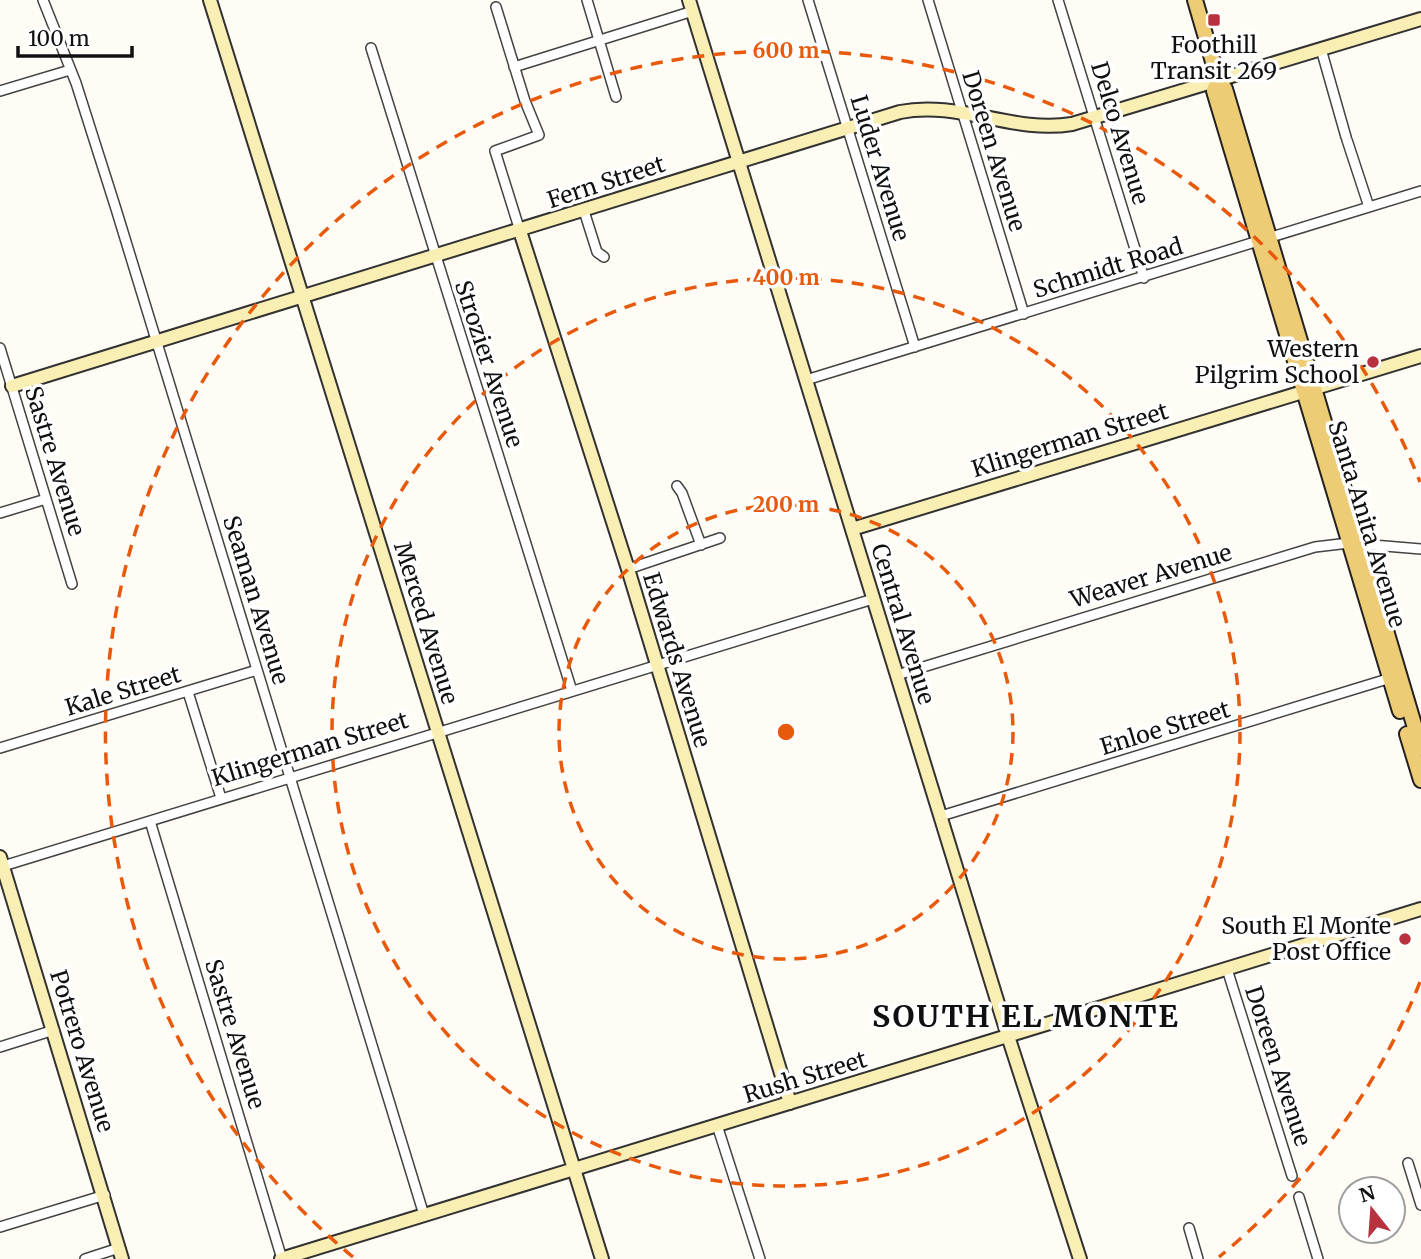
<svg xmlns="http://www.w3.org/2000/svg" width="1421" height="1259" font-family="Merriweather,serif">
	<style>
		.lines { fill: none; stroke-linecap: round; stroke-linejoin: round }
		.street-casing { stroke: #434343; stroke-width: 12 }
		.secondary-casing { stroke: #323232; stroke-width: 16 }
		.primary-casing { stroke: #212121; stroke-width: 18 }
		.street { stroke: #fff; stroke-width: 9 }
		.secondary { stroke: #f9efb5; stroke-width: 12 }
		.primary { stroke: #eecc75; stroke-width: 14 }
		.ring { fill: none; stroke: #e8590c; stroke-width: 3.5; stroke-dasharray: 12 9 }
		.poi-dot { fill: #b7323e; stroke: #fff; stroke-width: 2.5 }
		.labels { text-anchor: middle; stroke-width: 7; stroke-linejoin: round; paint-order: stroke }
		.poi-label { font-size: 23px; fill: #101010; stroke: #fff; text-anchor: end }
		.street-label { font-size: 23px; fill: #101010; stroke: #fff }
		.district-label { font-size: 30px; font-weight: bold; letter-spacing: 2px; fill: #101010; stroke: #fff }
		.centre { fill: #e8590c; stroke: #fff; stroke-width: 3.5 }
		.ring-label { font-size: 21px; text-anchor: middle; font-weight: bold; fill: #e8590c; stroke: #fff; stroke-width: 7; stroke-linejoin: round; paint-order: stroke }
	</style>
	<rect width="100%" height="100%" fill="#fefcf5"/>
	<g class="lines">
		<g class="street-casing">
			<path id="street" d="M43,0L76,83L116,209L424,1215
				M587,0L616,97
				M808,0L915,347
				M928,0L1024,314
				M1058,0L1144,278
				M496,7L525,101L539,135L495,151L520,231
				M371,48L572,691
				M1321,49L1346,137
				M514,67L693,11
				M0,91L70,70
				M1347,140L1369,207
				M584,211L597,252L604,257
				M0,348L72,584
				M806,380L1421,191
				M677,486L682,493L701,545
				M0,513L46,499
				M628,569L720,538
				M897,675L1315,547L1349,543L1421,549
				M188,692L221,798
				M0,748L257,670
				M941,816L1394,677
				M150,821L282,1259
				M0,867L873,599
				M1227,969L1292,1176
				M0,1047L54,1030
				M717,1125L760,1259
				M1408,1163L1421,1205
				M1299,1197L1318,1259
				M0,1227L105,1195
				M1189,1228L1198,1259
				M85,1259L119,1248"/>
		</g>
		<g class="secondary-casing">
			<path id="secondary" d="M210,0L602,1259
				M689,0L1008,1036L1080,1259
				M520,231L628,569L790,1103
				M12,386L900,112C959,100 1013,134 1072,124L1421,19
				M852,529L1421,356
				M0,857L122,1259
				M281,1259L1421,909"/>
		</g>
		<g class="primary-casing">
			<path id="primary" d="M1195,0L1218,79L1225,89L1421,748
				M1218,79L1214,91L1400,711
				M1407,734L1421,780"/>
		</g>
		<use href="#street" class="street"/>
		<use href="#secondary" class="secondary"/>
		<use href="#primary" class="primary"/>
	</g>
	<g class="ring">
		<circle cx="786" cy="732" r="227"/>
		<circle cx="786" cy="732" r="454"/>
		<path d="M1420 982A681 681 0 0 1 1219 1257M353 1257A681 681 0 1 1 1420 482"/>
	</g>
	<g class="poi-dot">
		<rect x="1207" y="13" width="14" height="14" rx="3.5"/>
		<circle cx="1373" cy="362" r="7"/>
		<circle cx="1405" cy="939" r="7"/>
	</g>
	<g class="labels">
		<g class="poi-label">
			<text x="1214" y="53" text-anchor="middle">Foothill<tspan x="1214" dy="26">Transit 269</tspan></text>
			<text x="1359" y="357">Western<tspan x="1359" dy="26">Pilgrim School</tspan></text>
			<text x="1391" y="934">South El Monte<tspan x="1391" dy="26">Post Office</tspan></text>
		</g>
		<g class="street-label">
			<text transform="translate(1120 133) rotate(73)" y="8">Delco Avenue</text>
			<text transform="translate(994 151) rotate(73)" y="8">Doreen Avenue</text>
			<text transform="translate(880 168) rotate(73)" y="8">Luder Avenue</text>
			<text transform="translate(606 182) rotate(-18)" y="8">Fern Street</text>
			<text transform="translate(1108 268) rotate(-17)" y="8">Schmidt Road</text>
			<text transform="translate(489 364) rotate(72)" y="8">Strozier Avenue</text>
			<text transform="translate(1070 440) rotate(-17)" y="8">Klingerman Street</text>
			<text transform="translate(55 461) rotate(73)" y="8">Sastre Avenue</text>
			<text transform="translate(1367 524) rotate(73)" y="8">Santa Anita Avenue</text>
			<text transform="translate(1151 576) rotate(-17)" y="8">Weaver Avenue</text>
			<text transform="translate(256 600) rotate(73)" y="8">Seaman Avenue</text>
			<text transform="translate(426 623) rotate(73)" y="8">Merced Avenue</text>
			<text transform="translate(903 624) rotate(73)" y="8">Central Avenue</text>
			<text transform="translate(677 660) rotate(73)" y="8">Edwards Avenue</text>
			<text transform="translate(123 691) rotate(-17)" y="8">Kale Street</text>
			<text transform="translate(1165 728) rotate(-17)" y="8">Enloe Street</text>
			<text transform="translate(310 749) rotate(-17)" y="8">Klingerman Street</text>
			<text transform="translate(235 1034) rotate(73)" y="8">Sastre Avenue</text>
			<text transform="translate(82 1051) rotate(73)" y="8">Potrero Avenue</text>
			<text transform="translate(1278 1066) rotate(72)" y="8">Doreen Avenue</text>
			<text transform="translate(805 1077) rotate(-17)" y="8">Rush Street</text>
		</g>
		<g class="district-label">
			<text x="1026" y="1027">SOUTH EL MONTE</text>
		</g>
	</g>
	<circle cx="786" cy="732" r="10" class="centre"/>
	<g class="ring-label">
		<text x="786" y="58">600 m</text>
		<text x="786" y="285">400 m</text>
		<text x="786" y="512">200 m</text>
	</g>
	<g transform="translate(1372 1210) rotate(343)"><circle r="33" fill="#ffffff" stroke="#9f9f9f" stroke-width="2"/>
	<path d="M0-5L12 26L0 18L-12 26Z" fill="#b7323e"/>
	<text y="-10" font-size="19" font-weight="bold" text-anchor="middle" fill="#101010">N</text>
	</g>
	<path d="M18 46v10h114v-10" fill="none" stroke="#101010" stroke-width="3.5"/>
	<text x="28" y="46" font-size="21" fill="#101010" stroke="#ffffff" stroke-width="5" paint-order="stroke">100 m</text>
</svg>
